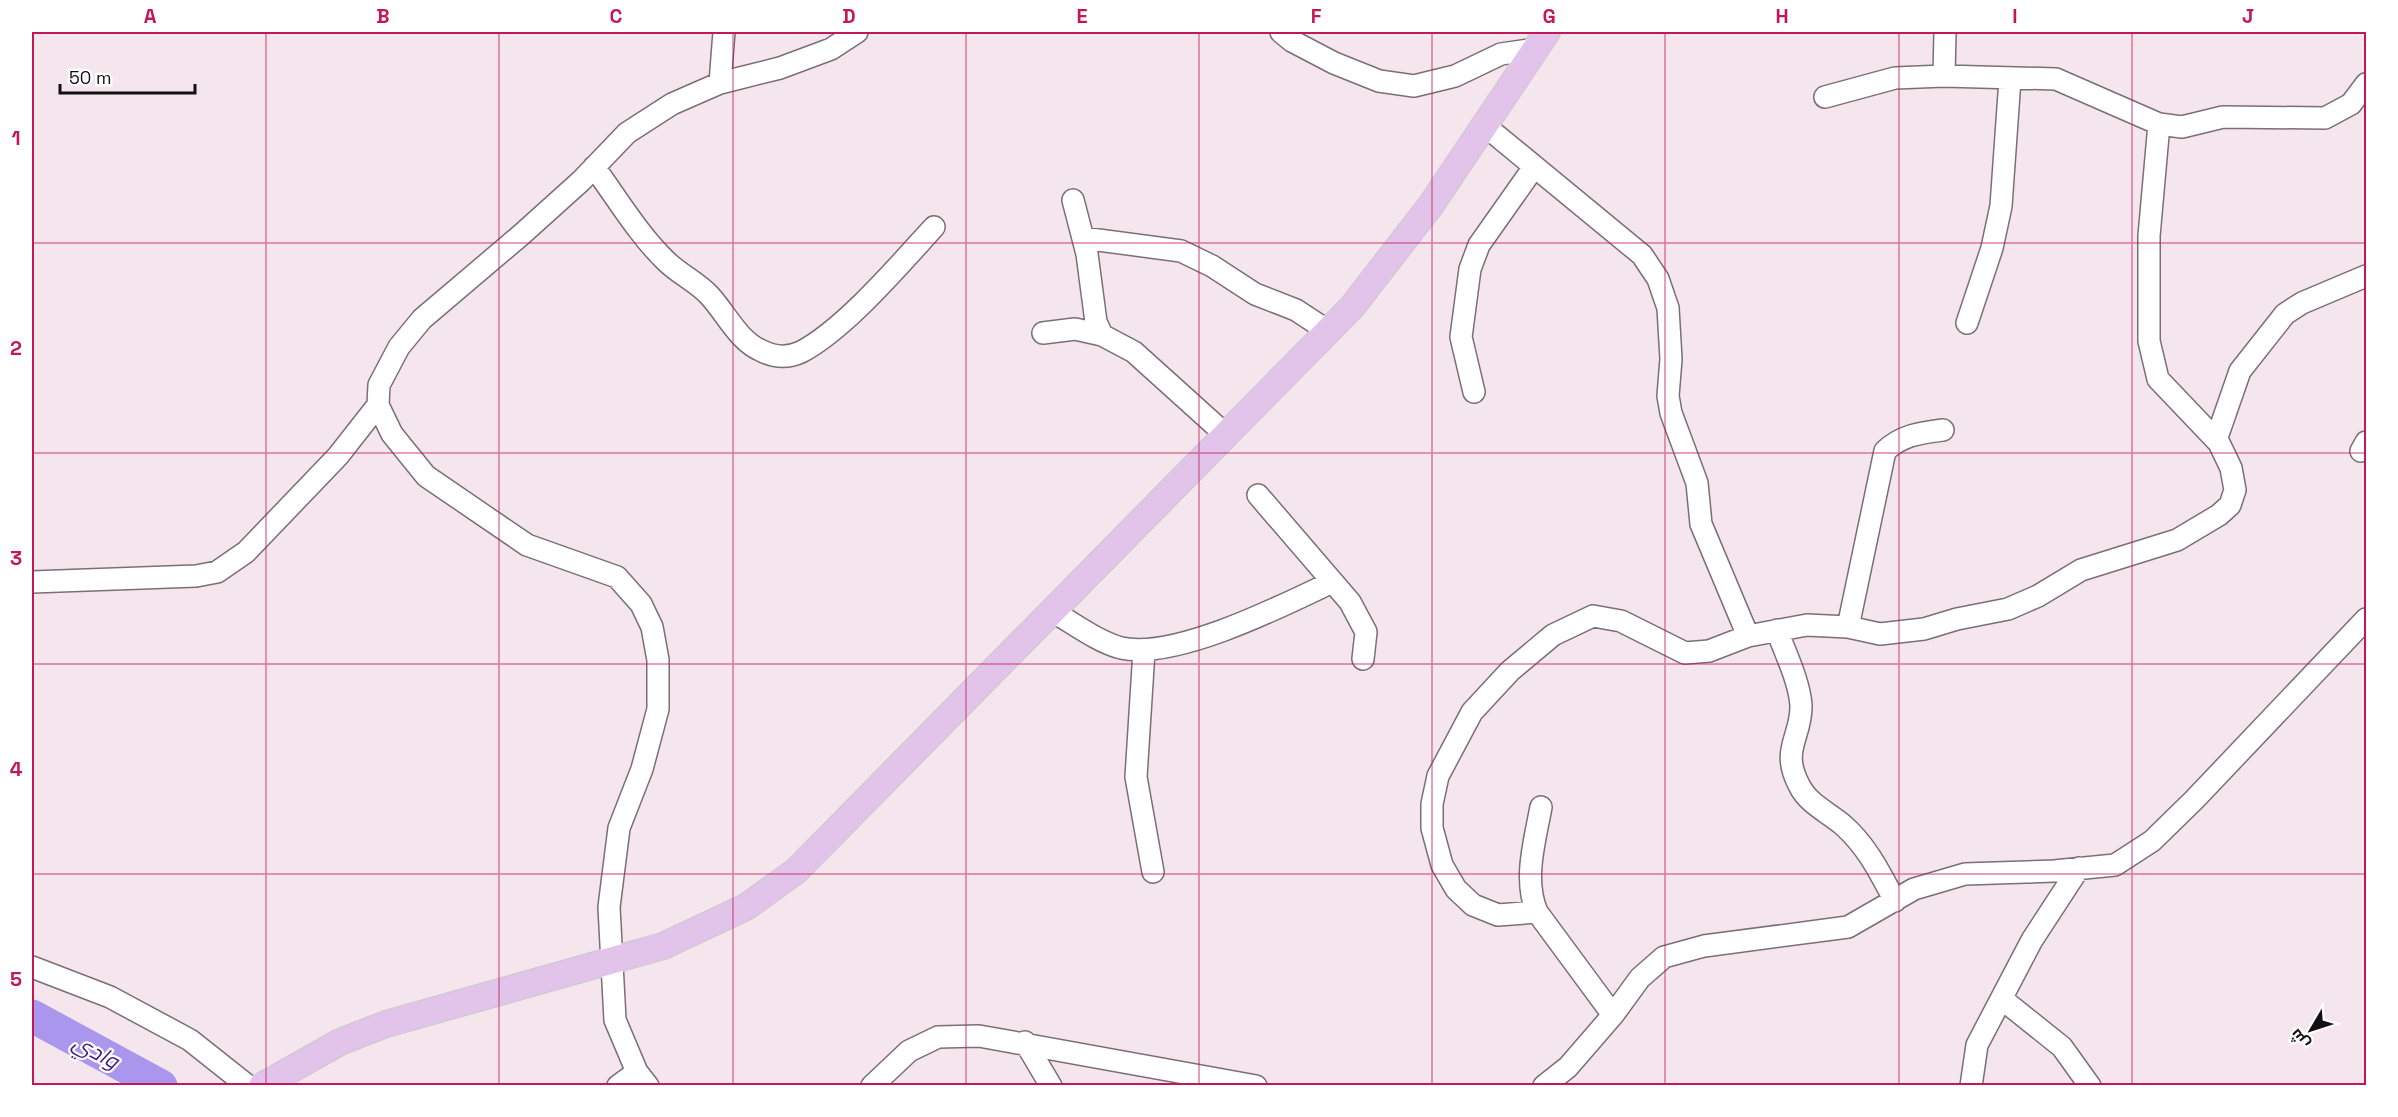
<svg xmlns="http://www.w3.org/2000/svg" width="2398" height="1117" font-family="'Space Grotesk',Cairo,sans-serif">
	<style>
		.lines { fill: none; stroke-linecap: round; stroke-linejoin: round }
		.river { stroke: #aa96ec; stroke-width: 33 }
		.minor-casing { stroke: #7b6e75; stroke-width: 24 }
		.major-casing { stroke: #cbcacb; stroke-width: 28 }
		.minor { stroke: #fff; stroke-width: 21 }
		.major { stroke: #e2c3ea; stroke-width: 26 }
		.grid { fill: none; stroke: #c2185b; stroke-width: 1.5; stroke-opacity: 0.55 }
		.labels { text-anchor: middle; stroke-width: 4.5; stroke-linejoin: round; paint-order: stroke }
		.water-label { font-size: 22px; font-style: italic; fill: #431f82; stroke: #fff }
		.neatline { fill: none; stroke: #c2185b; stroke-width: 2 }
		.grid-label { font-size: 20px; text-anchor: middle; font-weight: bold; fill: #c2185b }
	</style>
	<rect width="100%" height="100%" fill="#f5e6ee"/>
	<g class="lines">
		<path class="river" d="M32,1016L161,1086"/>
		<g class="minor-casing">
			<path id="minor" d="M1281,32L1292,41L1334,63L1379,81L1414,86L1455,76L1501,54L1535,49
				M1944,76L1945,32
				M720,83L724,32
				M1825,97L1895,78L1944,76L2056,79L2159,124L2182,127L2223,117L2325,118L2351,104L2366,84
				M1484,125L1642,255L1658,279L1668,308L1671,359L1668,396L1671,413L1697,483L1701,524L1748,636
				M594,167C617,198 638,234 666,261C679,274 697,282 709,295C726,313 738,341 762,351C774,357 788,358 801,352C845,329 900,264 934,227
				M1073,200L1087,254L1096,322L1102,335
				M1083,238L1181,251L1212,266L1255,294L1296,310L1328,331
				M1967,323L1992,248L2001,206L2010,79
				M1043,333L1075,329L1102,335L1134,352L1226,435
				M1474,392L1461,337L1470,269L1479,245L1534,167
				M2216,440L2240,371L2285,314L2302,303L2366,276
				M2361,451L2366,442
				M1258,495L1350,602L1366,632L1363,659
				M32,582L196,576L217,572L246,552L338,456L378,405
				M1052,611C1073,623 1098,642 1121,648C1175,660 1282,606 1332,582
				M1848,627L1885,451C1902,435 1920,433 1943,430
				M1777,630C1785,653 1799,680 1801,705C1802,737 1780,749 1799,785C1808,804 1828,812 1843,825C1867,846 1880,873 1895,901
				M1144,651L1136,777L1153,872
				M1541,807C1535,840 1523,880 1537,912L1613,1015
				M1537,912L1498,915L1473,905L1456,889L1442,865L1432,828V804L1438,776L1472,712L1510,671L1553,635L1593,616L1621,621L1685,653L1709,651L1748,636L1807,625L1848,627L1880,634L1924,629L1957,619L2008,609L2038,596L2081,570L2177,540L2219,515L2230,505L2235,490L2231,468L2219,443L2158,379L2149,341V236L2159,124
				M32,967L110,997L190,1040L248,1086
				M2002,999L2062,1047L2090,1086
				M1025,1042L1051,1086
				M618,1086L637,1072
				M648,1086L637,1072L615,1020L609,907L619,828L642,769L658,709V660L652,627L641,604L617,577L527,545L426,476L392,434L378,405L379,385L399,347L422,319L521,235L581,181L627,133L672,104L720,83L780,68L831,49L857,32
				M872,1086L909,1051L938,1037L979,1036L1256,1086
				M1544,1086L1568,1067L1613,1015L1640,978L1664,957L1704,946L1848,927L1914,889L1965,874L2054,871L2115,865L2152,841L2194,800L2366,619
				M1971,1086L1977,1045L2032,940L2079,868"/>
		</g>
		<g class="major-casing">
			<path id="major" d="M262,1086L340,1042L386,1024L663,946L746,907L796,871L1352,307L1431,205L1547,32"/>
		</g>
		<use href="#minor" class="minor"/>
		<use href="#major" class="major"/>
	</g>
	<path class="grid" d="M266,32V1086M499,32V1086M733,32V1086M966,32V1086M1199,32V1086M1432,32V1086M1665,32V1086M1899,32V1086M2132,32V1086M32,243H2366M32,453H2366M32,664H2366M32,874H2366"/>
	<g class="labels">
		<g class="water-label">
			<text transform="translate(96 1051) rotate(28)" y="8">وادي</text>
		</g>
	</g>
	<rect width="2398" height="1117" fill="none" stroke="#ffffff" stroke-width="66"/>
	<g transform="translate(2311 1030) rotate(231)" stroke="#ffffff" stroke-width="4.5" paint-order="stroke">
	<path d="M0-4.5L10 22L0 15L-10 22Z" fill="#140f11"/>
	<text y="-9" font-size="16" font-weight="bold" text-anchor="middle" fill="#140f11">ش</text>
	</g>
	<path d="M60 84v9h135v-9" fill="none" stroke="#140f11" stroke-width="3"/>
	<text x="69" y="84" font-size="18" fill="#140f11" stroke="#ffffff" stroke-width="4.5" paint-order="stroke">50 m</text>
	<rect x="33" y="33" width="2332" height="1051" class="neatline"/>
	<g class="grid-label">
		<text x="150" y="23">A</text>
		<text x="383" y="23">B</text>
		<text x="616" y="23">C</text>
		<text x="849" y="23">D</text>
		<text x="1082" y="23">E</text>
		<text x="1316" y="23">F</text>
		<text x="1549" y="23">G</text>
		<text x="1782" y="23">H</text>
		<text x="2015" y="23">I</text>
		<text x="2248" y="23">J</text>
		<text x="16" y="145">1</text>
		<text x="16" y="355">2</text>
		<text x="16" y="565">3</text>
		<text x="16" y="776">4</text>
		<text x="16" y="986">5</text>
	</g>
</svg>
